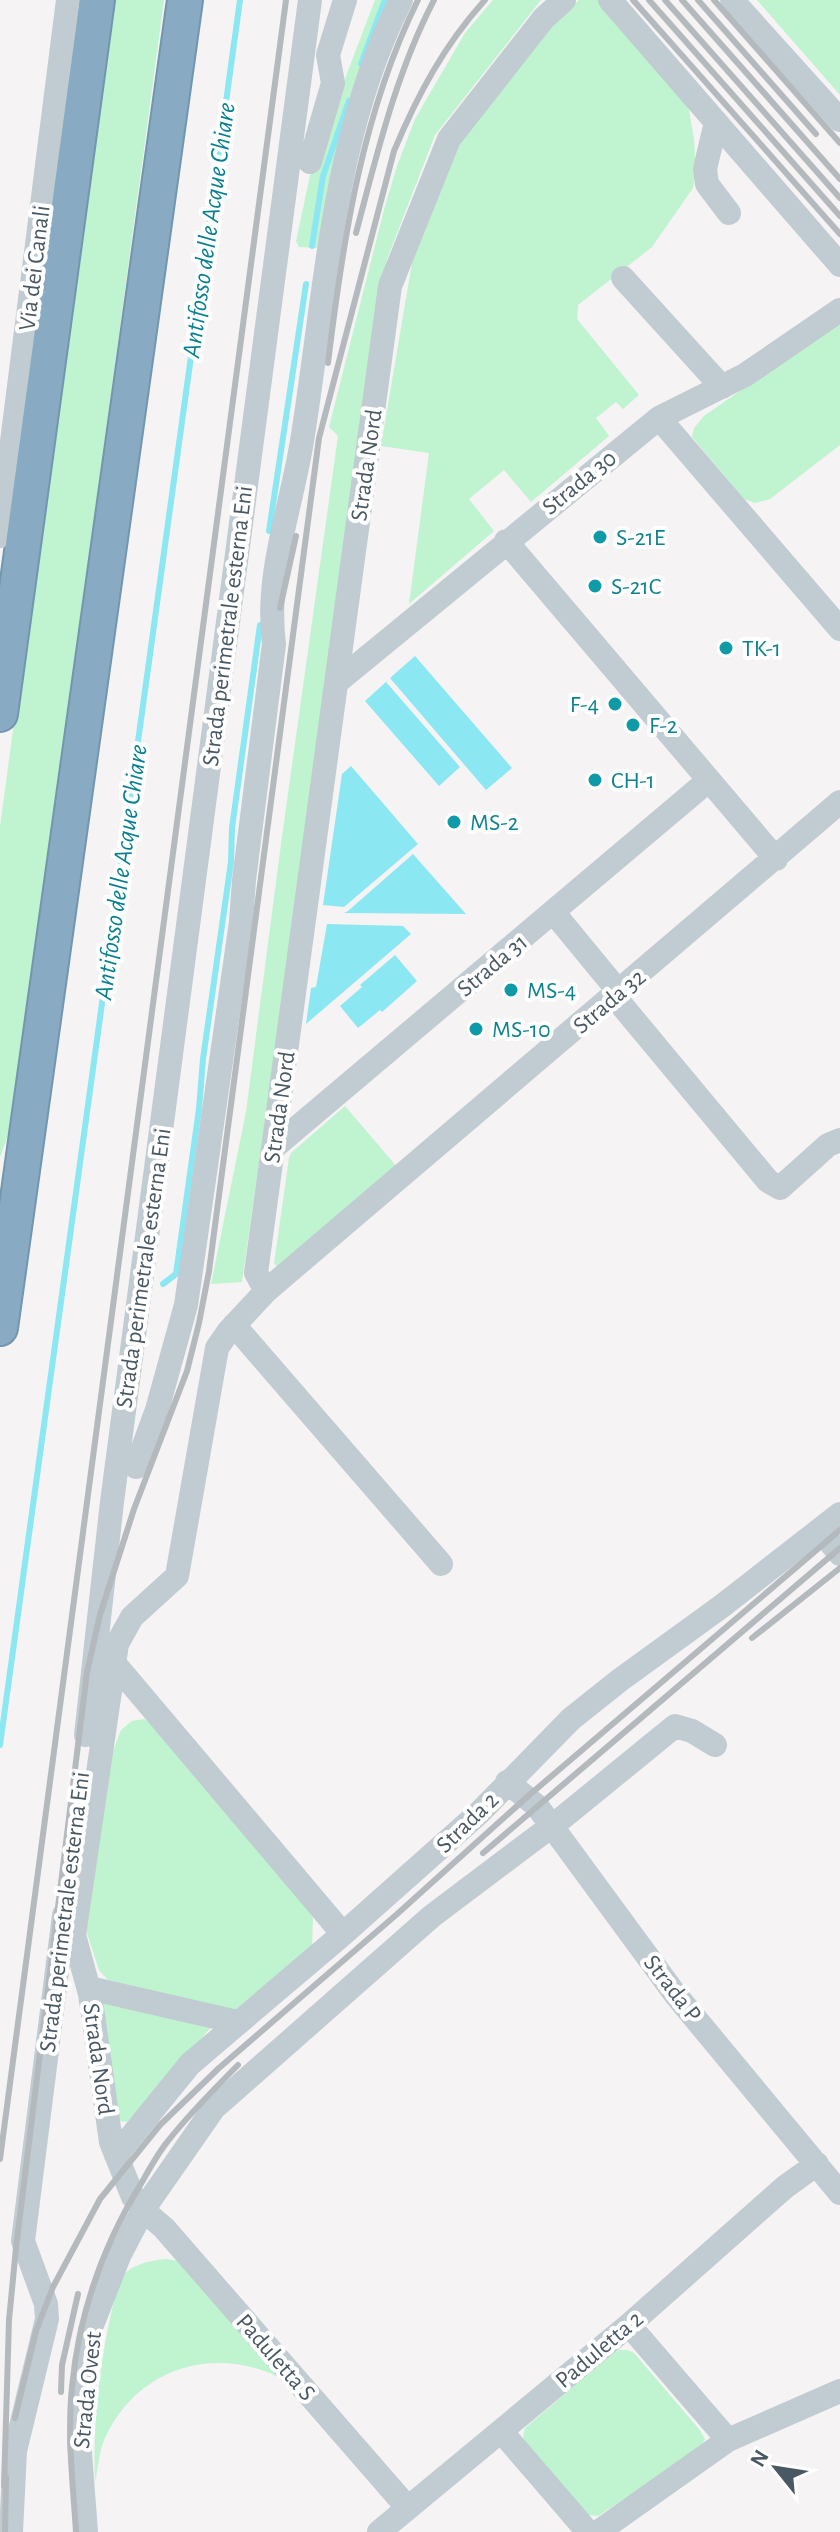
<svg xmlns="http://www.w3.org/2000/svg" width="840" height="2532" font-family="'Alegreya Sans',sans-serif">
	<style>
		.green { fill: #c0f3cf }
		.water { fill: #8be7f2 }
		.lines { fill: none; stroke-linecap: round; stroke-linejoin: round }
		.stream { stroke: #8be7f2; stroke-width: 6 }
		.highway-casing { stroke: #7396af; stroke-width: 38 }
		.minor { stroke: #c0cbd2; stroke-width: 24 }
		.highway { stroke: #88abc3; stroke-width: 34 }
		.rail { stroke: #b4b9bd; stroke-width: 6 }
		.culture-dot { fill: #0f9aa8; stroke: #fff; stroke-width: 3 }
		.labels { text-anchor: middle; stroke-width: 8; stroke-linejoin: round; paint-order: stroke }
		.street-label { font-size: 24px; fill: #495862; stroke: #fff }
		.culture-label { font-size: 24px; fill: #0d838f; stroke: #fff; text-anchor: start }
		.water-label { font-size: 26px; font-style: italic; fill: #068090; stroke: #fff }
	</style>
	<rect width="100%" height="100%" fill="#f5f3f3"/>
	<path class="green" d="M111,0H164L13,1122L0,1157V827Z
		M375,0H393L320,248L299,247L296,241L311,171L317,166L346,76Z
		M493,0H541L435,135L387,259L242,1282L211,1284L246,1112L281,844L338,436L329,427L385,206L397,166L415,119L465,33Z
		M579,0H599L676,86L689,110L694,139L696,170L693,188L652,247L578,305L577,319L639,395L623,409L616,402L596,418L609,436L531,502L504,470L469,499L494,531L409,604L429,453L381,446L412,263L459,145L559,18Z
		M757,0H840V95Z
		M840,321V445L770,499L755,503L744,499L692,437L694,428L704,416Z
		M345,1106L398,1168L279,1267L274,1264L289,1158L291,1153Z
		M144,1719L156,1726L305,1905L313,1918L312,1946L234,2011L108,1980L99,1970L85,1927L107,1767L121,1730L132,1721Z
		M108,2000L215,2023L127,2122L119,2121L103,2005Z
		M165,2259L180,2261L303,2395C291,2387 279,2376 267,2372C200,2347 133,2375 104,2440C99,2452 98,2469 95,2482C92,2413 102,2346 119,2280C130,2265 147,2261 165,2259Z
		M619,2350H627L634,2353L699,2429L705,2439L699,2450L598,2516L589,2515L527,2446L523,2437L525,2428L612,2354Z"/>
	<path class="water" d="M415,656L512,768L486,790L390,678Z
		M386,682L460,767L439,786L365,701Z
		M351,766L418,844L344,907L323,905L342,774Z
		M413,854L466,914L344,913L348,911Z
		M327,924L403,926L411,934L306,1024L311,988L316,987Z
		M395,955L417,981L382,1012L380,1010L358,1028L340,1006L362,987L360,985Z"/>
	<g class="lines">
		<path class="stream" d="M361,64L385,0
			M312,246L323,176L349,101
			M269,531L306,284
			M163,1284L176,1274L199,1109L203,1059L231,862L232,828L260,625
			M0,1745L240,0"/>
		<g class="highway-casing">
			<path id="highway" d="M0,714L97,0
				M0,1328L185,0"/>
		</g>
		<path class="minor" d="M610,0L840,265
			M732,0L840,120
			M716,122L705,169L707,184L729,213
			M310,162L333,83L328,55L345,0
			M623,278L722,387
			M659,418L840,629
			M0,536L68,0
			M506,541L776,859
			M337,682L659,418L745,375L840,310
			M554,913L619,992
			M614,996L768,1181L780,1188L828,1145L840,1140
			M273,1148L709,780
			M266,1291L840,802
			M234,1325L441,1564
			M136,1467L157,1410L186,1305L241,922L244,880L274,644C265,575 291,509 302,441C326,293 332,136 401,0
			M815,1535L828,1540L840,1554
			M114,1663L343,1934
			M86,1735L112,1502L310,0
			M507,1782L537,1806L675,1994L840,2193
			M89,1988L237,2022
			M116,2155L190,2064L343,1934L479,1813L571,1719L620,1680L722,1606L840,1514
			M629,2325L728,2440
			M501,2431L588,2532
			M407,2507L164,2228L143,2210L133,2197L111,2142L90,1994L74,1935L117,1644L132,1617L177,1576L217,1348L228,1332L266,1291L256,1273L390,286L449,139L544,18L564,0
			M11,2532L15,2451L47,2319L46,2304L23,2241L64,1915
			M86,2532L79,2440L90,2330L119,2256L143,2210L214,2108L432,1916L561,1819L675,1726L692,1731L715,1745
			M379,2532L629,2325L785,2187L817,2164
			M598,2532L728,2440L840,2391"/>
		<use href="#highway" class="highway"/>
		<path class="rail" d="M633,0L840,234
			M649,0L840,216
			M665,0L840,198
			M682,0L840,179
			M698,0L816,134
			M714,0L840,143
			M356,233C377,154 396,73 434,0
			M328,363C343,239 362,113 418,0
			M280,608L296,536
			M752,1638L840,1568
			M483,1853L840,1548
			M0,2159L286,0
			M61,2392L62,2365L78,2294
			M15,2418L36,2331L53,2287L100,2199L160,2125L219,2068L396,1915L527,1797L840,1530
			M4,2486L9,2320L16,2248L87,1672L100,1615L134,1509L187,1371L199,1323L209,1271L319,438L394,151C417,96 444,45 485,0
			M5,2532L6,2477
			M76,2532C73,2484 67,2435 72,2387C79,2312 103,2245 142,2182C150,2168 158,2153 168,2141C189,2114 214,2089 238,2065"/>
	</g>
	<g class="culture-dot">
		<circle cx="600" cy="537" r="8"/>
		<circle cx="595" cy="586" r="8"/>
		<circle cx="726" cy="648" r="8"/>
		<circle cx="615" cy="704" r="8"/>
		<circle cx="633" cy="725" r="8"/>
		<circle cx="595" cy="780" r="8"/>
		<circle cx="454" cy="822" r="8"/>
		<circle cx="511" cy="990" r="8"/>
		<circle cx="476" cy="1029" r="8"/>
	</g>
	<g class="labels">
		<g class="street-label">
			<text transform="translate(34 268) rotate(-83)" y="8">Via dei Canali</text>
			<text transform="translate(366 465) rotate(-82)" y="8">Strada Nord</text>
			<text transform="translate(579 482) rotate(-39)" y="8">Strada 30</text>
			<text transform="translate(227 626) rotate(-83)" y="8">Strada perimetrale esterna Eni</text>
			<text transform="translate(492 965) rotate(-40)" y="8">Strada 31</text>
			<text transform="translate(609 1001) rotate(-40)" y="8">Strada 32</text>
			<text transform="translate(279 1107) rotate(-82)" y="8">Strada Nord</text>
			<text transform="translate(143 1268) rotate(-82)" y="8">Strada perimetrale esterna Eni</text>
			<text transform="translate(467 1822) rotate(-44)" y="8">Strada 2</text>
			<text transform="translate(64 1912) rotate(-83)" y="8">Strada perimetrale esterna Eni</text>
			<text transform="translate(673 1988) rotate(52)" y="8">Strada P</text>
			<text transform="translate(99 2059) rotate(82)" y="8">Strada Nord</text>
			<text transform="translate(599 2349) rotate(-40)" y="8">Paduletta 2</text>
			<text transform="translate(276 2357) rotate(49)" y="8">Paduletta S</text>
			<text transform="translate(87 2390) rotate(-84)" y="8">Strada Ovest</text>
		</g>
		<g class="culture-label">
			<text x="616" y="545">S-21E</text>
			<text x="611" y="594">S-21C</text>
			<text x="742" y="656">TK-1</text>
			<text x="599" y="712" text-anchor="end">F-4</text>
			<text x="649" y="733">F-2</text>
			<text x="611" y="788">CH-1</text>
			<text x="470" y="830">MS-2</text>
			<text x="527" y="998">MS-4</text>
			<text x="492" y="1037">MS-10</text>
		</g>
		<g class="water-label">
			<text transform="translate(208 230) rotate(-82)" y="9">Antifosso delle Acque Chiare</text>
			<text transform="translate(120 872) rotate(-82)" y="9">Antifosso delle Acque Chiare</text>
		</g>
	</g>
	<g transform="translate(776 2468) rotate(300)" stroke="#ffffff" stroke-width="6" paint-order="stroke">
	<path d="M0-6L14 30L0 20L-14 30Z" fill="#495862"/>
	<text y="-12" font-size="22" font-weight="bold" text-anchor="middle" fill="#495862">N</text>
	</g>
</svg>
